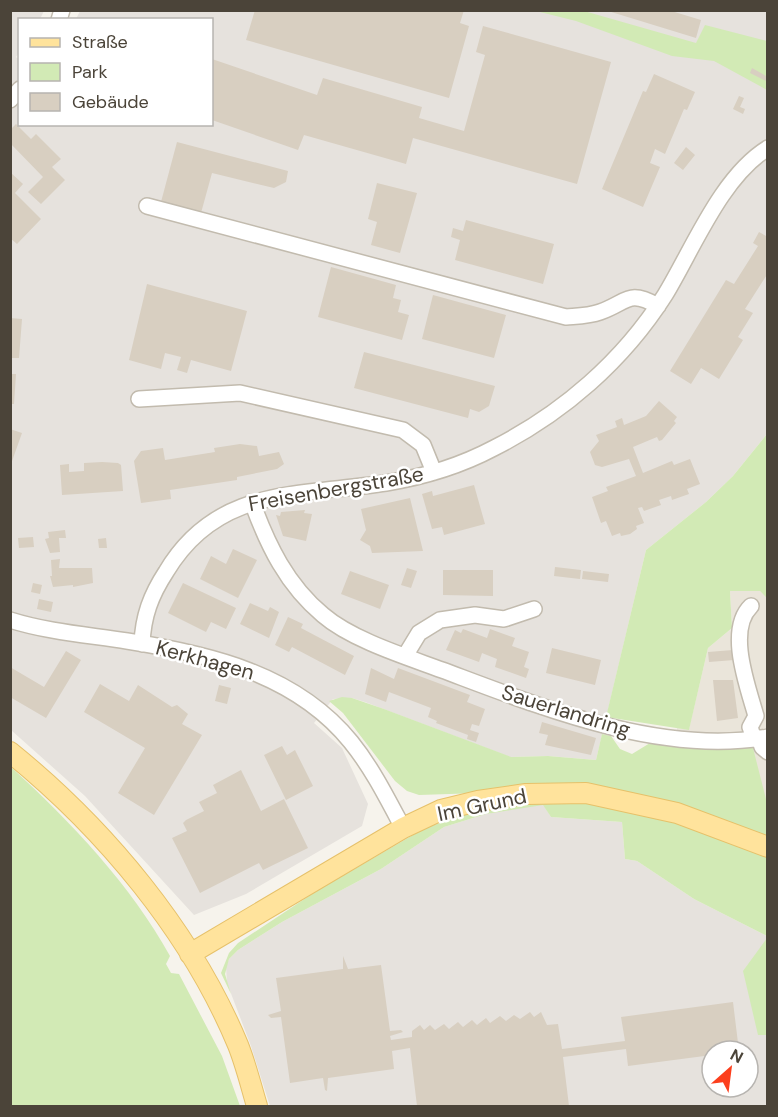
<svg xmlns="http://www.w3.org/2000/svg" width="778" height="1117" font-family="'DM Sans',sans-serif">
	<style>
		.residential { fill: #eae5da }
		.industrial { fill: #e6e2dd; fill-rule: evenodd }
		.green { fill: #d2eab5 }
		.building { fill: #d8cfc1 }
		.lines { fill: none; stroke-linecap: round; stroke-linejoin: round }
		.minor-casing { stroke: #c2bbae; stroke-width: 18 }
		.major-casing { stroke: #e6c16a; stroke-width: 22 }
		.minor { stroke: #fff; stroke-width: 15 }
		.major { stroke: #ffe39c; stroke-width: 20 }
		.labels { text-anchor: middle; stroke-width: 5; stroke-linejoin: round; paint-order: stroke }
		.street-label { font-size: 21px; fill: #4b4439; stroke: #fff }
	</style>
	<rect width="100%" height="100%" fill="#f6f3ec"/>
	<path class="residential" d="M730,591H760L768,598L767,803L676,746L677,728L689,729L708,648L732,628Z"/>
	<path class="industrial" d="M11,11H44L40,19L20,20L19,53L16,57L20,60V124H212V20L76,19L80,11H767V434L733,476L706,502L646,550L596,760L548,756L510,757L365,702L352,698L333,699L314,723L342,748L368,804L362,826L246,894L194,915L85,796L11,730Z
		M543,804L551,817L622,822L625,859L637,861L694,899L767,936L758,1035H767V1106H270L251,1046L227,983L226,967L229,959L238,950L282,922L381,869L444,827L486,814ZM712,1051H748V1087H712Z"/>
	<path class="green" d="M536,11H584L696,43L705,25L767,41V90L714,61L672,56L576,21Z
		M767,434V598L760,591H730L732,628L708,648L689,730L606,717L646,550L706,502L733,476Z
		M342,697L352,698L384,709L511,757L548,756L596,760L602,734L611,736L620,749L632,754L650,743L753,748L767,803V840L693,812L480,793L419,795L407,791L395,781L343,713L329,701Z
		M11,767C71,822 131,885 170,956L166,964L171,973L179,974L222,1056L240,1106H11Z
		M561,799L629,806L767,853V936L694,899L637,861L625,859L622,822L551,817L543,805L486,814L444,827L381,869L282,922L238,950L229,959L225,974L231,994L221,973L229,953L238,943L315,892L425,828L482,809Z
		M767,938V1035H758L743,971Z"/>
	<path class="building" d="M255,10H464L460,23L469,26L449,98L246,40Z
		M668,10L701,20L696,38L608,11Z
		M483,26L611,62L577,184L413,138L406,164L304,135L298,150L212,120V59L317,95L323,78L422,107L419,118L464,131L485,55L476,52Z
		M752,68L768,77V82L750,73Z
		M654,74L695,92L687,110L684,109L665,154L655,149L650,163L660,167L643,207L602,189L643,91L646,92Z
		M739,96L744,98L740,107L745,109L743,114L733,109Z
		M16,124L31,139L36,134L61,159L52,167L65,180L41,204L28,192L43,177L10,143V130Z
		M177,142L288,171L286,182L274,188L212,173L201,213L161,202Z
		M686,147L695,155L683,170L674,163Z
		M10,172L23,184L15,193L41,219L17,244L10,238Z
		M377,183L417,193L400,253L371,245L377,222L368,219Z
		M466,220L554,244L543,284L455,260L460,240L451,237L453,228L463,231Z
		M759,232L768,237V273L745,309L753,313L738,337L743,340L719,379L701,368L691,384L670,371L726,280L734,284L758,246L753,243Z
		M331,267L396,285L393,298L401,300L398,312L409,315L402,340L318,317Z
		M147,284L247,311L231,371L191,360L187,373L177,370L181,357L165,353L161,369L129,360Z
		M433,295L506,315L494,358L422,339Z
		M10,318L22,319L19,358H10Z
		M364,352L495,386L489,406L479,412L470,409L468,418L354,388Z
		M10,374H16L14,404H10Z
		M659,401L677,417L674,421L676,423L662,440L659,441L657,437L633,447L643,473L672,461L674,465L690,459L700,484L687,489L689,494L672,500L671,496L659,500L661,505L644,511L642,507L638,508L644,523L636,526L637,529L630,534L621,536L620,533L612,536L606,521L601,523L592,497L608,491L606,487L636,476L629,459L602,467L595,465L590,452L599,441L596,435L617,427L615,421L622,418L624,425L646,416Z
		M10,429L22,433L11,464L10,463Z
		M240,444L257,446L259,456L279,452L284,464L277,469L237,477V480L170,490L171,499L141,503L134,461L141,451L163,448L165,460L215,452L214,448Z
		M102,462L118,463L121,465L123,491L62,495L60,465L69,464V472L84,471V463Z
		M474,485L485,524L444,535L442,527L432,529L422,494L432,491L433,496Z
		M410,498L423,551L372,553L370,546L360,540L366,530L361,509Z
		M305,510L304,513L312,514L306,541L283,536L276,515L280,516L281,512Z
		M65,530L66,538H59L60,552L50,553L45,539L49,538L48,532Z
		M33,537L34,547L19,548L18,538Z
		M106,538L107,548H99L98,539Z
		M233,549L257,560L238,598L200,579L211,556L226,564Z
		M60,559L59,568H92L93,583L73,587V585L53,587L50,576H52L51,560Z
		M555,567L581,570L580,579L554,576Z
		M407,568L417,571L411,588L401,585Z
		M443,570H493V596L443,595Z
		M350,571L389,585L380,609L341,594Z
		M583,571L609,574L608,582L582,579Z
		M33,583L42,585L40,594L31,592Z
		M183,583L236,608L226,629L211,622L206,632L168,613Z
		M39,599L53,602L51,612L37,609Z
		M250,603L268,611L270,607L279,612L269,638L240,624Z
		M288,617L303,624L301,628L354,656L345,675L292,647L289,652L275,645Z
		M463,629L487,638L490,629L515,638L512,646L529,652L524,667L529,669L526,678L495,667L497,659L482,653L479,662L446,650L455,630L461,633Z
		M552,648L601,660L595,685L546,673Z
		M733,650L734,660L709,662L708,652Z
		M66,651L81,660L46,718L10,697V667L44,687Z
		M371,668L394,679L398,668L470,695L467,702L485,709L479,726L472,724L470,730L479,733L476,742L467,739L468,735L436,723L437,721L428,717L431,708L389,692L386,702L365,694Z
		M713,680H733L738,718L717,721Z
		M100,684L129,701L138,685L172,707L177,705L188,714L182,724L202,735L154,815L118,793L145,748L84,712Z
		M219,685L231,688L227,704L215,701Z
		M542,722L596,738L591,755L545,745L548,735L539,733Z
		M282,746L287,755L295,750L313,786L286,800L264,755Z
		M241,770L261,811L284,799L308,848L263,870L259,863L200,893L172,838L187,831L183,823L186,820L204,811L199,802L217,793L213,785Z
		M343,956L348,969L381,965L390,1031L401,1030L403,1032L390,1036L391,1040L412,1037V1031L420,1025L424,1030L430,1025L435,1030L444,1024L449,1029L458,1022L463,1027L472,1020L477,1025L486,1018L490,1023L500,1016L506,1021L514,1015L520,1019L530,1012L534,1017L541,1012L547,1025L558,1024L562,1049L625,1041L621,1017L733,1002L739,1051H712V1055L628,1066L626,1049L563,1057L569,1106H417L410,1048L392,1051L394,1069L328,1078L327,1091L325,1090L323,1078L290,1083L281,1017L271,1018L268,1015L281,1011L276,978L343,969Z"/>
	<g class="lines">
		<g class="minor-casing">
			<path id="minor" d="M59,20L62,10
				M10,100L20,89
				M147,206L566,317C578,316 589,316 600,312C628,302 628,289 658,306
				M139,399L240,393L403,430L423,445L434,472
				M252,502C268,546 287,585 323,615C352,640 407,657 442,670C541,707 660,756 768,737
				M751,606C726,630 748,687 756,716L750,727L754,739
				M10,620C48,632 89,635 127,641C210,654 296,674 351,742C372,768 387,798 403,828
				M142,644C143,616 151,595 166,572C217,486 300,496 386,483C423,477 462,465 494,448C563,413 623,361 665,295C693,249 721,177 768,148
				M405,656L419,633L440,620L475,615L504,619L534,609
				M759,738L762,747L768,752"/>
		</g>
		<g class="major-casing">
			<path id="major" d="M10,752C105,829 191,932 238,1045C246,1065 251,1086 257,1106
				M190,954L403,828L441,810L478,801L526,794L586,793L677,813L768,847"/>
		</g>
		<use href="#minor" class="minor"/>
		<use href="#major" class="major"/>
	</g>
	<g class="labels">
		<g class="street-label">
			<text transform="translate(336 489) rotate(-10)" y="7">Freisenbergstraße</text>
			<text transform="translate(205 660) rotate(15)" y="7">Kerkhagen</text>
			<text transform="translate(566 711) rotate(17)" y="7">Sauerlandring</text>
			<text transform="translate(482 805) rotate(-12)" y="7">Im Grund</text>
		</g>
	</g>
	<rect width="778" height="1117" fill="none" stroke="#4b4439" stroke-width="24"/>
	<rect x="18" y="18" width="195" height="108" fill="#ffffff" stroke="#b7b4b0" stroke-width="1.5"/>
	<rect x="30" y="38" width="30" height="9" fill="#ffe39c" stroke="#b7b4b0" stroke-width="1.5"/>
	<text x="72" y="48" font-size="18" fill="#4b4439">Straße</text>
	<rect x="30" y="63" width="30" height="18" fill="#d2eab5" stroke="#b7b4b0" stroke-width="1.5"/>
	<text x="72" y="78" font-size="18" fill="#4b4439">Park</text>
	<rect x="30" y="93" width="30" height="18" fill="#d8cfc1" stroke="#b7b4b0" stroke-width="1.5"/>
	<text x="72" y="108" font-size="18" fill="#4b4439">Gebäude</text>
	<g transform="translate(730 1069) rotate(28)"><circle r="28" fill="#ffffff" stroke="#b7b4b0" stroke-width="1.5"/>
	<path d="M0-4.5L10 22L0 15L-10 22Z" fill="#fc3f1d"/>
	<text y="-9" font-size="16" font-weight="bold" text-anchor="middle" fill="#4b4439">N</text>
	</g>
</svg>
